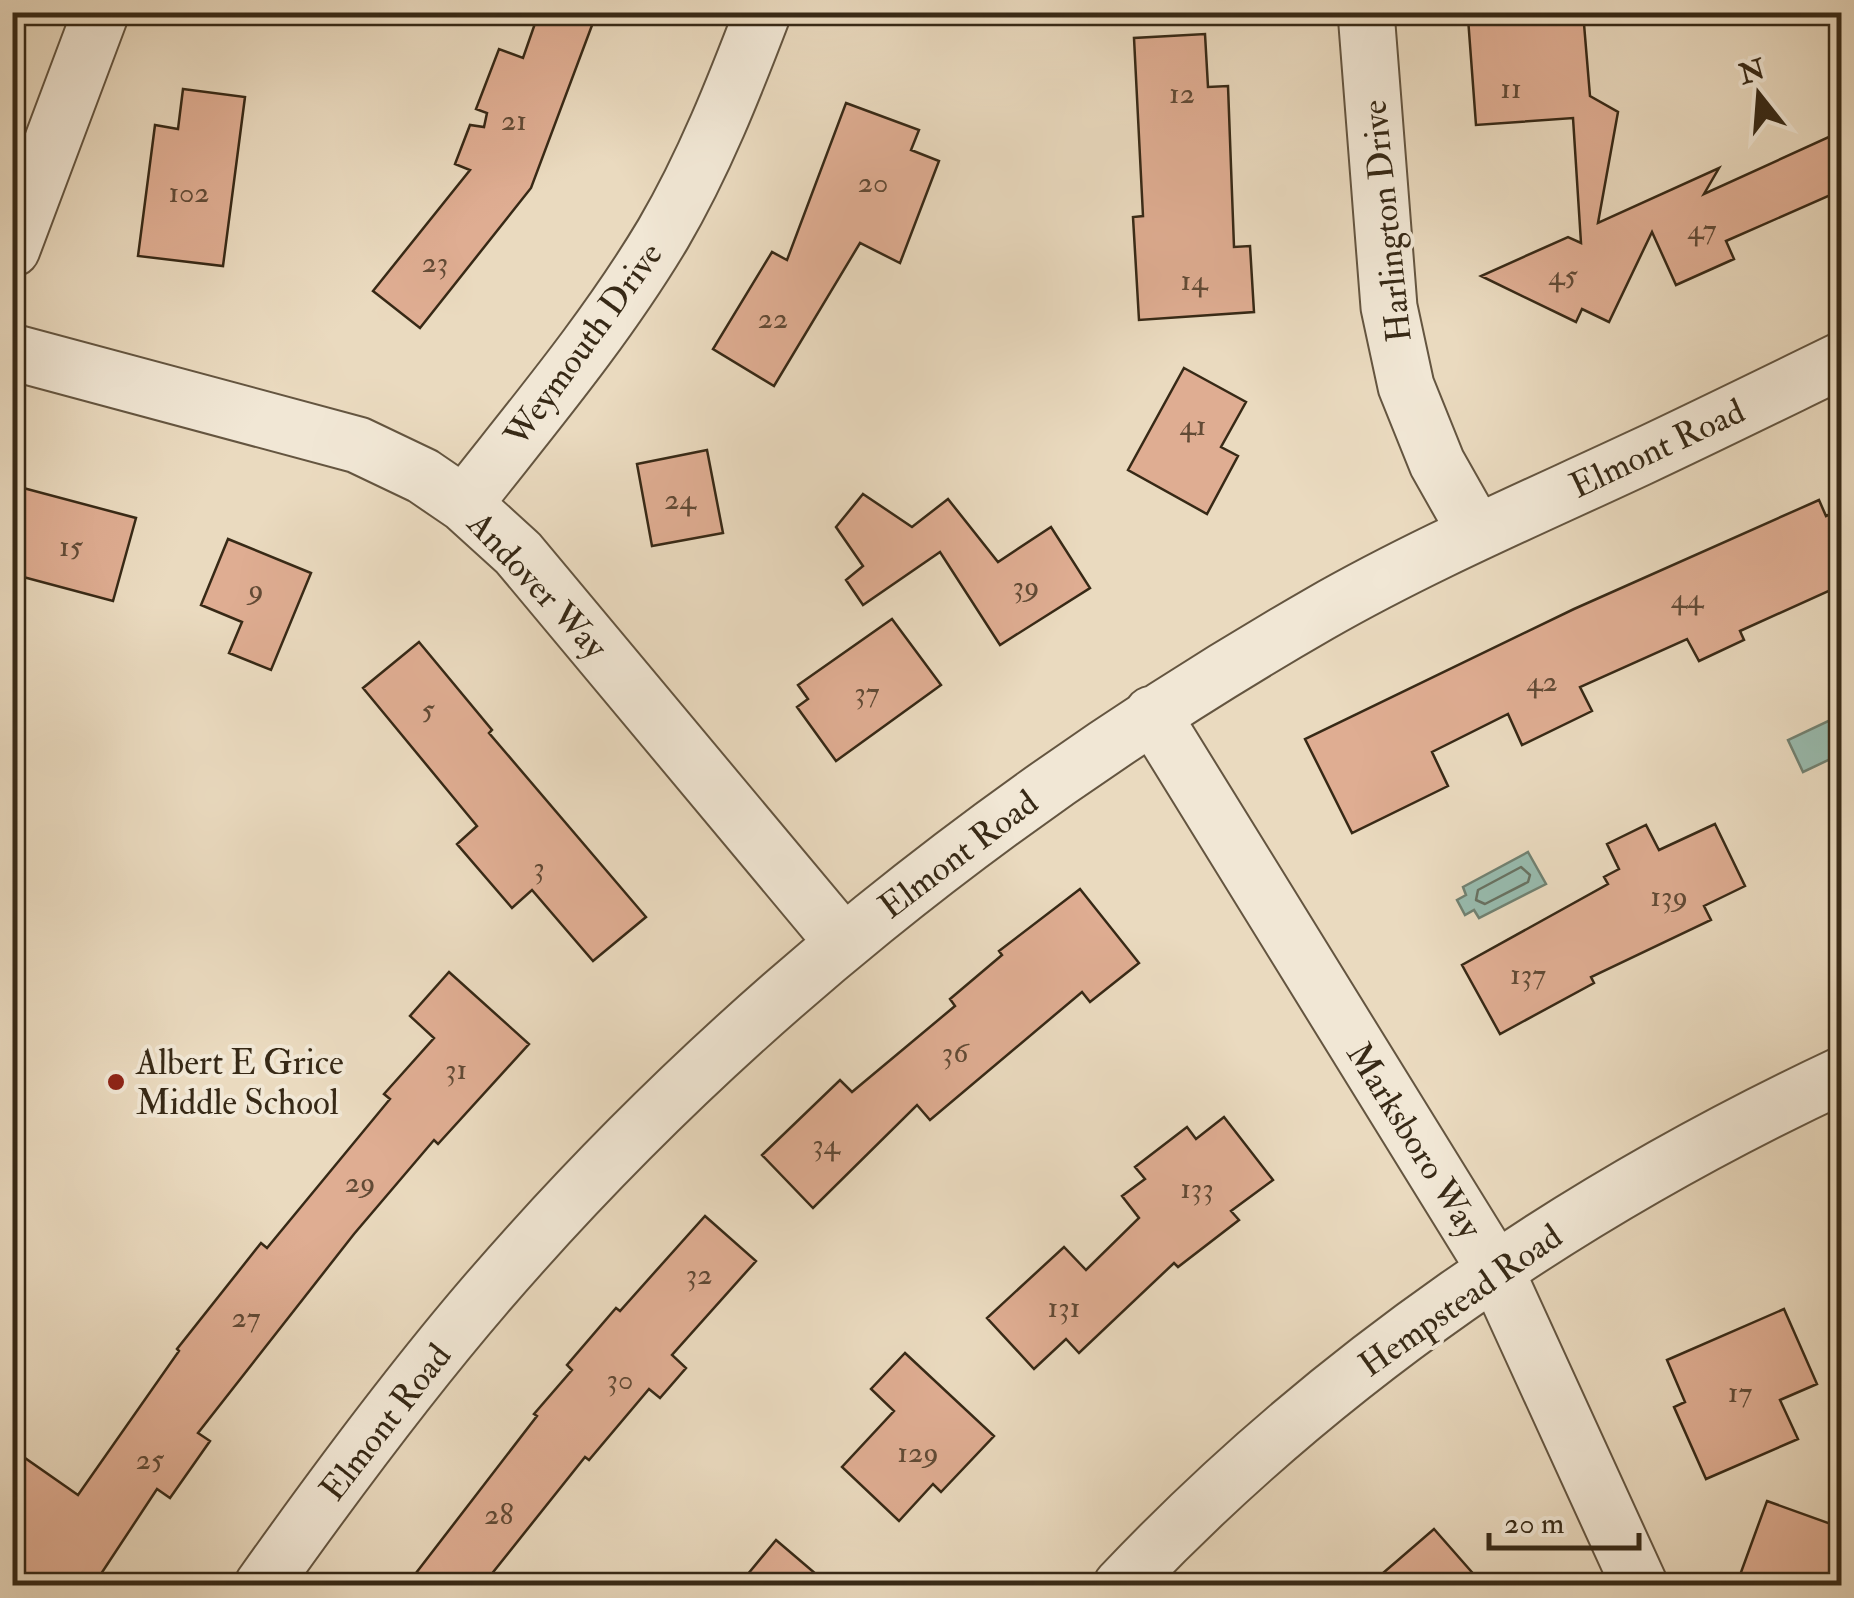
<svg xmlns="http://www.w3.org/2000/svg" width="1854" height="1598" font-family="'IM FELL Double Pica',serif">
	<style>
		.water { fill: #98bbae; stroke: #718171; stroke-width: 2.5 }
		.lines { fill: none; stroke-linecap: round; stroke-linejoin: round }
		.shore { stroke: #687262; stroke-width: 2.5 }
		.building { fill: #dfad92; stroke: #372916; stroke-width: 2.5 }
		.minor-casing { stroke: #645540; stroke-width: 59 }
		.minor { stroke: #f1e7d5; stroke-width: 55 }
		.poi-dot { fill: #8f2418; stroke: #f1e7d5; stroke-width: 4 }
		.labels { text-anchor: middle; stroke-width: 8; stroke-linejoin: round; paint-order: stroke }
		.number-label { font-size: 30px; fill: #614a35 }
		.street-label { font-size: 35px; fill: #372916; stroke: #f1e7d5 }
		.poi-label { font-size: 35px; fill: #372916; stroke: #f1e7d5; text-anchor: start }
	</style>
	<rect width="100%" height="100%" fill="#eadabf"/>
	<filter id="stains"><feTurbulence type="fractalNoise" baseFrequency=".002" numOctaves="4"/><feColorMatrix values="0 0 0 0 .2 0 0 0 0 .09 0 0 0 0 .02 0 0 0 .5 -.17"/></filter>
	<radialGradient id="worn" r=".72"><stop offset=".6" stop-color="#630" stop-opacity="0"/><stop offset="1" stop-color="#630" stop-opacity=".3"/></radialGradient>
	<path class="water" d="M1841,715V754L1803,772L1788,740Z
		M1528,852L1546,884L1479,918L1474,910L1465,915L1457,900L1466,895L1463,887Z"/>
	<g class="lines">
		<path class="shore" d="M1521,867L1530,875L1528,882L1485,904L1476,900L1478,890Z"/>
	</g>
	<path class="building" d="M539,12H597L531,188L420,328L373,291L470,170L455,164L470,125L484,127L487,113L476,109L499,49L523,58Z
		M1545,12H1583L1590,96L1618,112L1598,223L1719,168L1704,194L1842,131V190L1726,241L1734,259L1676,285L1652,232L1609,322L1582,309L1576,322L1481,276L1568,237L1581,243L1573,118L1476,125L1468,18Z
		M1205,34L1208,87L1228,86L1234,247L1250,246L1254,312L1139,320L1133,217L1143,216L1134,38Z
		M183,89L245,97L223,266L138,256L155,125L178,129Z
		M846,103L919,130L911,150L939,161L900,263L860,243L774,386L713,349L772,252L787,260Z
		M1184,368L1246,402L1221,447L1238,456L1207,514L1128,470Z
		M707,450L723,533L652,546L637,464Z
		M12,485L136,518L113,601L12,574Z
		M863,494L912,527L948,499L998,562L1051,527L1090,588L1000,645L940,552L863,605L846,580L863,566L836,527Z
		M1819,500L1826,516L1842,509V585L1740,631L1744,640L1699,661L1687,639L1580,687L1592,711L1522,745L1508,714L1432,752L1448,786L1352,833L1305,739L1574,609Z
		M228,539L311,573L271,670L229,653L242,622L201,605Z
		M892,619L941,685L836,761L797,707L808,699L798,685Z
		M419,642L492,730L489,733L646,917L593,961L532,890L512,908L457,844L477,826L363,688Z
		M1715,824L1745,886L1704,906L1711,920L1591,977L1594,983L1500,1034L1462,965L1608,884L1604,877L1619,869L1607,844L1646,825L1659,850Z
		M1080,889L1139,963L1090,1002L1082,992L930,1120L917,1105L813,1208L762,1155L840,1080L852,1092L955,1006L950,999L1002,955L999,951Z
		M449,972L529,1044L438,1144L434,1140L354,1234L198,1433L210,1441L170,1498L157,1489L93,1586H12V1449L78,1495L179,1351L177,1349L261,1243L267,1248L390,1099L384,1094L434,1038L410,1016Z
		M1224,1117L1273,1180L1231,1211L1239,1220L1178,1267L1174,1263L1079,1353L1066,1339L1034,1369L987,1318L1064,1247L1086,1270L1139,1218L1122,1196L1145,1179L1135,1167L1187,1127L1196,1139Z
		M705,1216L756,1261L672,1355L686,1368L660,1398L649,1389L589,1460L585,1457L482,1586H406L537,1416L534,1414L572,1370L567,1365L616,1308L620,1311Z
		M1784,1309L1817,1384L1780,1400L1798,1439L1706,1479L1674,1407L1685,1402L1667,1360Z
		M905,1353L994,1436L941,1492L933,1484L899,1521L842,1467L894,1411L871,1389Z
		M1767,1501L1842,1528V1586H1736Z
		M1434,1529L1484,1586H1368Z
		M776,1540L830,1586H738Z"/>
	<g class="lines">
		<g class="minor-casing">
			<path id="minor" d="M1366,12L1389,307L1406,386L1437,463L1476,532
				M12,249L101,12
				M12,352L358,445L423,476L464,504L518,553L843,942
				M464,504C533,416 605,331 663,234C704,164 734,88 763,12
				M1152,714L1495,1269L1640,1586
				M262,1586C333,1486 406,1387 486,1294C721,1021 1006,794 1319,614C1422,555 1532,508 1639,458C1707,426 1774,393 1842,360
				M1121,1586C1325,1370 1573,1201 1842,1075"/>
		</g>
		<use href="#minor" class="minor"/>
	</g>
	<circle class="poi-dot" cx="116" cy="1082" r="10"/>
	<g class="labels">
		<g class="number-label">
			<text x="1511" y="98">11</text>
			<text x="1182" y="103">12</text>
			<text x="514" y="130">21</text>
			<text x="873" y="192">20</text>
			<text x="189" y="202">102</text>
			<text x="1702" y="239">47</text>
			<text x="435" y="272">23</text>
			<text x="1563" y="285">45</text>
			<text x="1194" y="290">14</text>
			<text x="773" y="328">22</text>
			<text x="1193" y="435">41</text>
			<text x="680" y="509">24</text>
			<text x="71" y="556">15</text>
			<text x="1026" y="596">39</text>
			<text x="256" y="599">9</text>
			<text x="1687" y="608">44</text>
			<text x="1542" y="691">42</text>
			<text x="867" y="702">37</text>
			<text x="428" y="719">5</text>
			<text x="539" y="877">3</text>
			<text x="1669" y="906">139</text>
			<text x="1528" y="984">137</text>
			<text x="955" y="1062">36</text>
			<text x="456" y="1079">31</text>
			<text x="826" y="1154">34</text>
			<text x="360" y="1192">29</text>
			<text x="1197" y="1198">133</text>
			<text x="699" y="1284">32</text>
			<text x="1064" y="1317">131</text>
			<text x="246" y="1327">27</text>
			<text x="620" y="1389">30</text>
			<text x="1740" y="1402">17</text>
			<text x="918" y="1462">129</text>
			<text x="150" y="1469">25</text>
			<text x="499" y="1524">28</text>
		</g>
		<g class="street-label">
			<text transform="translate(1386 221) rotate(-96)" y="12">Harlington Drive</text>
			<text transform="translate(583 344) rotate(-54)" y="12">Weymouth Drive</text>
			<text transform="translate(1657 448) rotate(-25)" y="12">Elmont Road</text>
			<text transform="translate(538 585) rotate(47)" y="12">Andover Way</text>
			<text transform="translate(958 854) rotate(-37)" y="12">Elmont Road</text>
			<text transform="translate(1415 1140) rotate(58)" y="12">Marksboro Way</text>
			<text transform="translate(1460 1300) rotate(-35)" y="12">Hempstead Road</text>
			<text transform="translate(385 1422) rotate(-52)" y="12">Elmont Road</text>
		</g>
		<g class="poi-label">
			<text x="136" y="1074">Albert E Grice<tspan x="136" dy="40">Middle School</tspan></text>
		</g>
	</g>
	<rect width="1854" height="1598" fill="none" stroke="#eadabf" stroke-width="50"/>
	<rect x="15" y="15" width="1824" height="1568" fill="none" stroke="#372916" stroke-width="5"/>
	<rect x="25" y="25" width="1804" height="1548" fill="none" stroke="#372916" stroke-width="2.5"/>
	<g transform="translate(1759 95) rotate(343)" stroke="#f1e7d5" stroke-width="8" paint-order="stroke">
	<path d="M0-8L18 38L0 25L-18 38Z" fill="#372916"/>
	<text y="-15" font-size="28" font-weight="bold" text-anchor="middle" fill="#372916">N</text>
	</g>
	<path d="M1489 1533v15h150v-15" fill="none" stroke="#372916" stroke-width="5"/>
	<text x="1504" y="1533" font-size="30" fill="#372916" stroke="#f1e7d5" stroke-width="8" paint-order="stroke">20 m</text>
	<rect width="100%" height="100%" filter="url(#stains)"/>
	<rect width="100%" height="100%" fill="url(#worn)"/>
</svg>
